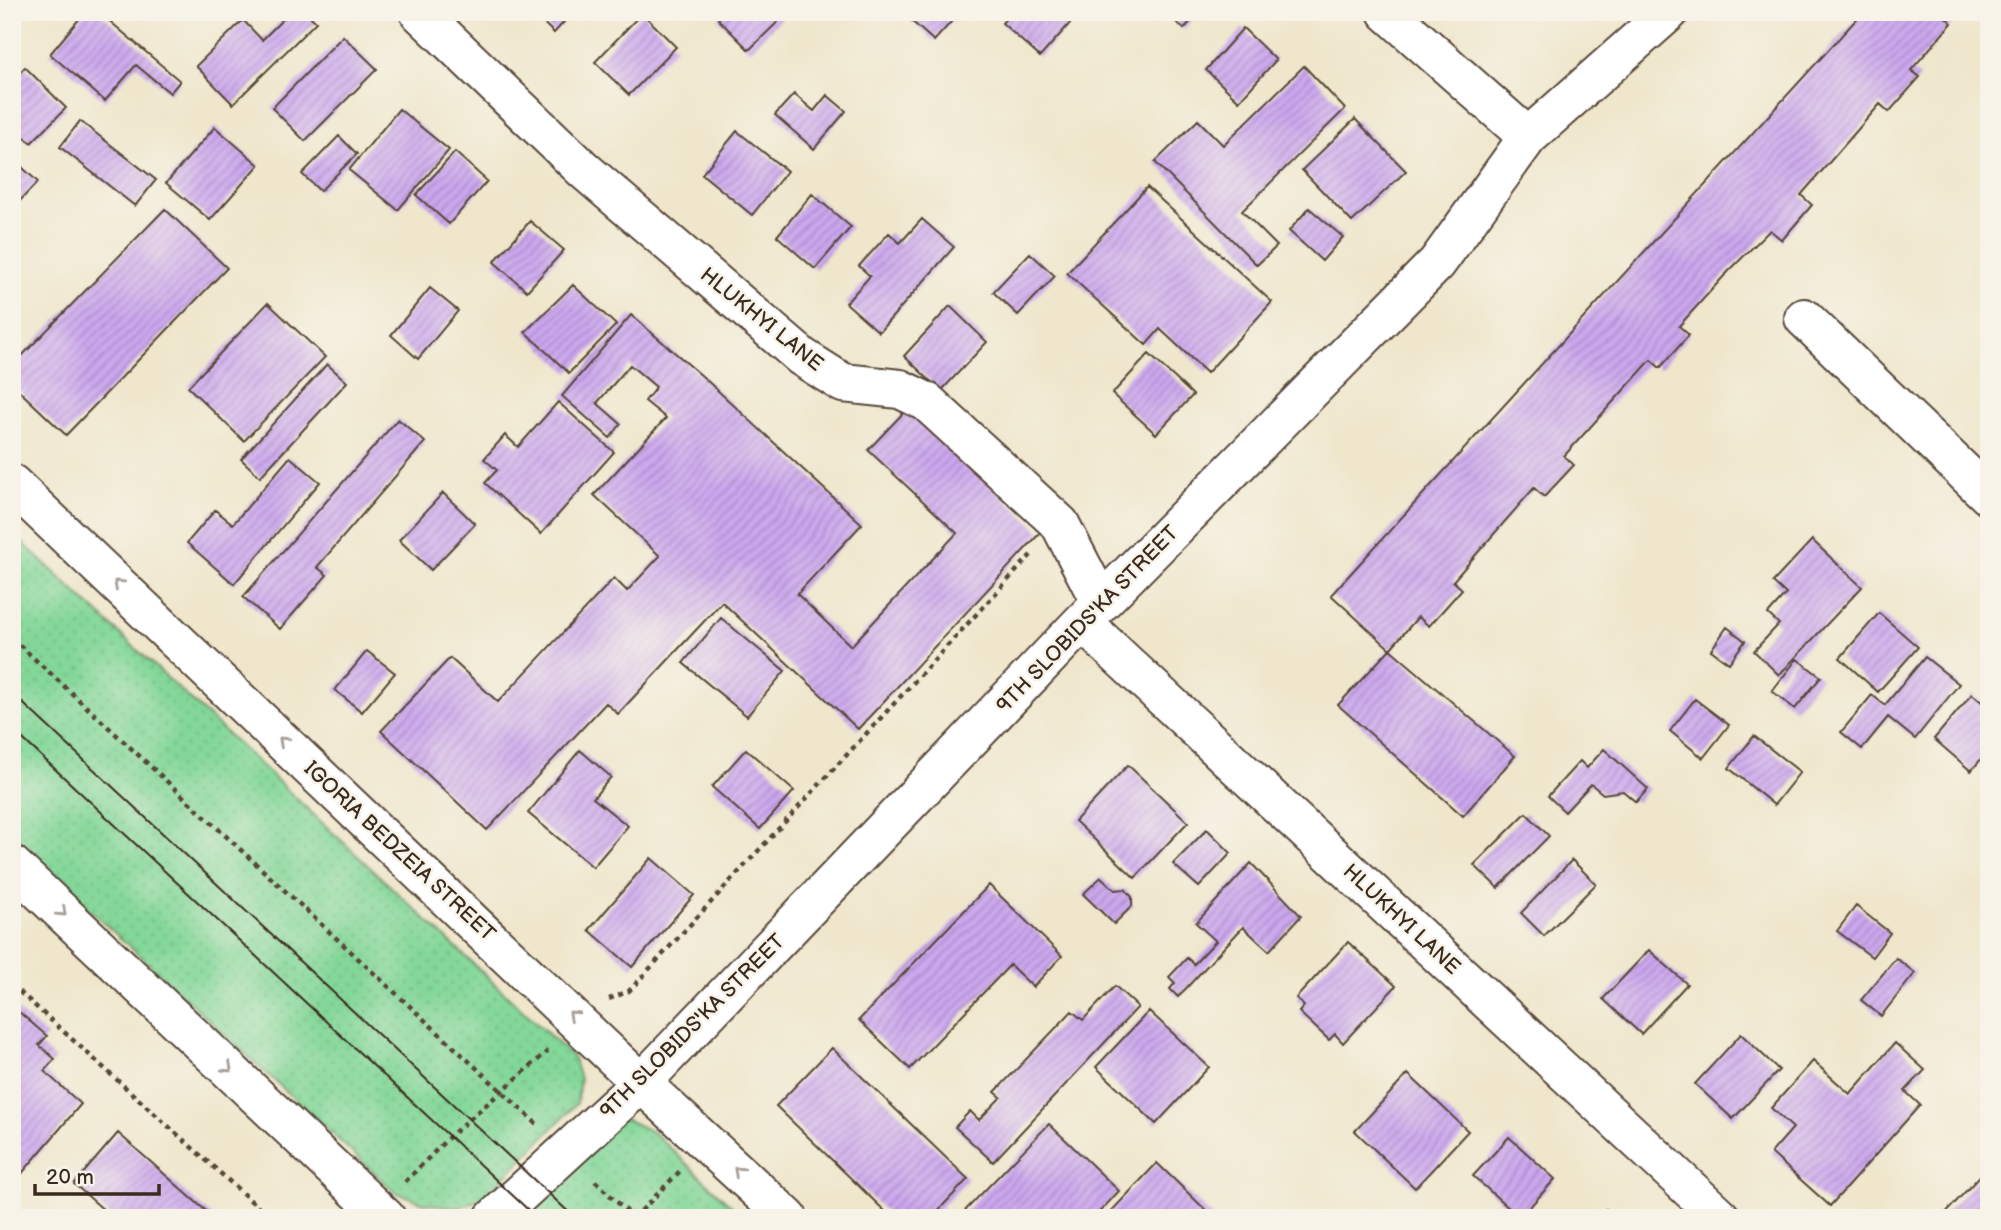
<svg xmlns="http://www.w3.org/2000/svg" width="2001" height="1230" font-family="'Balsamiq Sans',sans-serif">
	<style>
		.grass { fill: url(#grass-dots); stroke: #5f805c; stroke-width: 2 }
		.building { fill: url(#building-hatch) }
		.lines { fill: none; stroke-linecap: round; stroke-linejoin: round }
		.minor-casing { stroke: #564638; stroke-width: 42 }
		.tertiary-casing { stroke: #564638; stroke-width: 42 }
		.path { stroke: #564638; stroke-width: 4.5; stroke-dasharray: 5 5; stroke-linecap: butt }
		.minor { stroke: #fff; stroke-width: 38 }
		.tertiary { stroke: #fff; stroke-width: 38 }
		.tram { stroke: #3b2a1e; stroke-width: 2 }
		.oneway { stroke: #a79f9a }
		.labels { text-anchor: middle; stroke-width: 5; stroke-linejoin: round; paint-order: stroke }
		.street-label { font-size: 21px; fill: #3b2a1e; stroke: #f7f3e8 }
	</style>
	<defs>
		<pattern id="grass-dots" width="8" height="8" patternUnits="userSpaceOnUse" patternTransform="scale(1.75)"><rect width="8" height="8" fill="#83d799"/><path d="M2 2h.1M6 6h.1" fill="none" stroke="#72b983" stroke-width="1.8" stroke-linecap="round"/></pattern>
		<pattern id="building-hatch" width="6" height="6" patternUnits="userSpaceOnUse" patternTransform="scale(1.75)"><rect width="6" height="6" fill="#cca7ef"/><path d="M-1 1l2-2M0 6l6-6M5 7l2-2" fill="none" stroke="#a788c1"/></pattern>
	</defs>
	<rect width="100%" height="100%" fill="#f7f3e8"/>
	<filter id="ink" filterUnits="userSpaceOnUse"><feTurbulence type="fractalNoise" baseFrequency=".0143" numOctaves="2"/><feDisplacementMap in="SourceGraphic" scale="14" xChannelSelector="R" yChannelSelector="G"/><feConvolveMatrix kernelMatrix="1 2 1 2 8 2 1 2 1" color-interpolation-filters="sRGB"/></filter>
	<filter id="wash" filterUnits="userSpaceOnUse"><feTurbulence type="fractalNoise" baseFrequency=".00686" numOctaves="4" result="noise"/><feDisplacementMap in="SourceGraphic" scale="28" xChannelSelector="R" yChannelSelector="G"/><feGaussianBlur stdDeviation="1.57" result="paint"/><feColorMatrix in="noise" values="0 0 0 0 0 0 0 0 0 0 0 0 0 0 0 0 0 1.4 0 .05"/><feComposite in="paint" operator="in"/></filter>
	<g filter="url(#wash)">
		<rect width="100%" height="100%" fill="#efe6cc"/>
		<path class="grass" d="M12,533L573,1057L580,1079L577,1103L485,1197L458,1208L424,1203L395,1192L12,838Z
			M623,1118L653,1132L744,1218H505Z"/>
		<g id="blocks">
			<path class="building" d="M85,12H99L180,81L170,93L136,65L105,101L50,54Z
				M290,12H306L316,22L233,104L196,66L243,20L262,40Z
				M532,12H573L554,33Z
				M725,12H788L749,50L718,19Z
				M912,12H960L934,41L907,17Z
				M1012,12H1080L1040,57L1002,23Z
				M1165,12H1199L1184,29Z
				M1863,12H1940L1952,23L1911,70L1920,77L1889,112L1880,104L1801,195L1812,205L1782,240L1770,230L1724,276L1679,326L1689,335L1660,368L1651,360L1564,456L1574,465L1544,497L1534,488L1453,581L1462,589L1429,626L1418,617L1390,649L1515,756L1463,816L1338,705L1390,649L1331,595Z
				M642,13L676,47L629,95L595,62Z
				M1243,28L1276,60L1239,101L1206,70Z
				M343,36L377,69L305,141L272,108Z
				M1304,66L1345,109L1242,211L1277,246L1257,265L1155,162L1198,120L1223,145Z
				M25,67L66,108L31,143L12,125V81Z
				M794,94L814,111L827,95L846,111L814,149L775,115Z
				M399,109L449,150L398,210L349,170Z
				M1355,119L1406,171L1352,222L1302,170Z
				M80,121L156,180L135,206L60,147Z
				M215,127L259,165L210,220L166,183Z
				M737,131L787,171L752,215L702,174Z
				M339,136L357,154L320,191L302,174Z
				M455,152L487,181L449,224L416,195Z
				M12,158L38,182L12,209Z
				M1147,187L1272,302L1207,373L1160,329L1146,345L1067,273Z
				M812,194L851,227L815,269L777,236Z
				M1309,208L1343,237L1322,261L1289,231Z
				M165,209L227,268L66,435L12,384V366Z
				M922,219L954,247L879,332L846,303L870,276L859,266L889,233L900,243Z
				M530,221L564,250L527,291L494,262Z
				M1030,253L1055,276L1018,315L993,292Z
				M573,285L616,325L569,373L525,332Z
				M430,288L458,311L418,359L391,335Z
				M268,303L325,357L244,441L188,387Z
				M950,306L987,342L941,391L904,356Z
				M631,315L702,376L862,524L797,594L851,646L957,533L868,450L908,408L1041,532L858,729L722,602L618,714L606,703L487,830L381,731L450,658L498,702L614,578L627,591L660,556L594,495L666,418L645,401L656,387L630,365L597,403L621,424L610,438L562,396Z
				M1149,354L1193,395L1156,434L1112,394Z
				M327,364L347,382L260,477L241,459Z
				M558,402L614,452L541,534L485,483L497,470L484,459L505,435L518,447Z
				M398,419L425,442L317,567L327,575L280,629L243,597Z
				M290,457L320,482L234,584L187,543L215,510L233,524Z
				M443,493L475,524L431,570L399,540Z
				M1812,540L1862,587L1779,675L1754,651L1779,624L1768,614L1786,594L1773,582Z
				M1879,613L1918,647L1878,692L1840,658Z
				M721,618L785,671L747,716L683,663Z
				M1727,627L1745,641L1729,663L1711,650Z
				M367,651L395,673L362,712L335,690Z
				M1925,657L1959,684L1915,739L1888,717L1862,749L1841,732L1872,695L1885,705Z
				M1797,659L1821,677L1795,709L1772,691Z
				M1972,694L1989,708V750L1971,771L1934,739Z
				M1695,699L1729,725L1703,758L1670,731Z
				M1754,736L1800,772L1774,805L1729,768Z
				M746,749L794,791L760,829L712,787Z
				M1604,749L1648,789L1636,802L1623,791L1603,794L1591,784L1565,812L1548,796L1580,761L1587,768Z
				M580,750L611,777L593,798L628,826L593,867L528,813Z
				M1128,765L1188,822L1135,878L1075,821Z
				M1526,813L1549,836L1498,888L1474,865Z
				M1207,829L1231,853L1199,887L1173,864Z
				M651,858L694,895L632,967L589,930Z
				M1572,860L1596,884L1544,936L1521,913Z
				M1251,863L1301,916L1269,951L1243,927L1178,997L1170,989L1175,983L1169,977L1187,958L1194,964L1216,941L1196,923Z
				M1101,877L1115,890L1125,889L1132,897V906L1114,924L1083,894Z
				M989,885L1062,956L1033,987L1010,965L910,1069L859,1020Z
				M1856,906L1890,933L1872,957L1837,931Z
				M1348,942L1396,986L1343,1043L1335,1034L1329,1040L1299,1012L1304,1006L1296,998Z
				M1649,950L1687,984L1641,1034L1603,999Z
				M1896,958L1915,973L1881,1016L1861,1000Z
				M1115,986L1138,1007L993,1162L955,1127L970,1111L979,1120L1001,1097L995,1092L1072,1011L1083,1020Z
				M12,1006L47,1036L39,1045L55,1059L44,1071L81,1104L12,1185Z
				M1149,1011L1209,1067L1156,1124L1096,1067Z
				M1741,1034L1779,1070L1733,1119L1695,1084Z
				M1895,1043L1925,1070L1905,1091L1920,1105L1830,1206L1771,1153L1793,1128L1771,1108L1813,1061L1850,1094Z
				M832,1048L968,1179L931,1218H892L776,1106Z
				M1408,1074L1468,1131L1415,1188L1355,1131Z
				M1049,1124L1119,1191L1094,1218H958Z
				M118,1133L214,1218H113L74,1184Z
				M1509,1137L1555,1179L1520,1218L1473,1176Z
				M1157,1163L1214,1218H1105Z
				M1989,1166V1207L1979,1218H1941Z
				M1606,1209L1616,1218H1597Z"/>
		</g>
	</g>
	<g filter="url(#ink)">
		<use href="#blocks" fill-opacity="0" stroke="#564638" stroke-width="2"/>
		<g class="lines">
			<g class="minor-casing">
				<path id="minor" d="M419,12L584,170L802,357L843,383L900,389L927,402L1060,524L1101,603
					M1387,12L1528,137
					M1804,318L1989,496
					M1082,622L1721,1218
					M494,1218L641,1083L1082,622L1437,263L1528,137L1669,12"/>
			</g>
			<g class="tertiary-casing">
				<path id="tertiary" d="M12,484L641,1083L788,1218
					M12,865L386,1218"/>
			</g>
			<path class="path" d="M12,638L538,1125
				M12,985L270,1218
				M609,999L629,991L1031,555
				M595,1181L634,1218
				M405,1182L449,1137L548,1051
				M634,1218L680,1171"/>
			<use href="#minor" class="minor"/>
			<use href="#tertiary" class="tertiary"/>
			<path class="tram" d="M12,693L575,1218
				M12,729L537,1218"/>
		</g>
		<defs><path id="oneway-chevron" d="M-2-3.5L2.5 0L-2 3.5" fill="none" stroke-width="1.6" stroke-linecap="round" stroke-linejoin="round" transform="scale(1.75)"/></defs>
		<g class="oneway">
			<use href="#oneway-chevron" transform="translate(118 584) rotate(-137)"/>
			<use href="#oneway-chevron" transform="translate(283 741) rotate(-137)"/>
			<use href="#oneway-chevron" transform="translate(62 912) rotate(43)"/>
			<use href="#oneway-chevron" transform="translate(573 1015) rotate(-137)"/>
			<use href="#oneway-chevron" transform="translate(228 1068) rotate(43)"/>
			<use href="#oneway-chevron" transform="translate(738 1171) rotate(-137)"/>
		</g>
	</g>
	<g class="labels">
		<g class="street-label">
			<text transform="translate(762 319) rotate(39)" y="7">HLUKHYI LANE</text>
			<text transform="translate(1087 619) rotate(-46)" y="7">9TH SLOBIDS'KA STREET</text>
			<text transform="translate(400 851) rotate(43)" y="7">IGORIA BEDZEIA STREET</text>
			<text transform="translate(1402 919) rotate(43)" y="7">HLUKHYI LANE</text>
			<text transform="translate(692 1026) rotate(-45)" y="7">9TH SLOBIDS'KA STREET</text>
		</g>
	</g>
	<rect width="2001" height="1230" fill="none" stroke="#f7f3e8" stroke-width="42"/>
	<path d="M35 1184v10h124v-10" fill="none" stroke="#3b2a1e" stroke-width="3.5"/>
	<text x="46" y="1184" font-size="21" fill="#3b2a1e" stroke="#f7f3e8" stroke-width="5" paint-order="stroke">20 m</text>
</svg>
